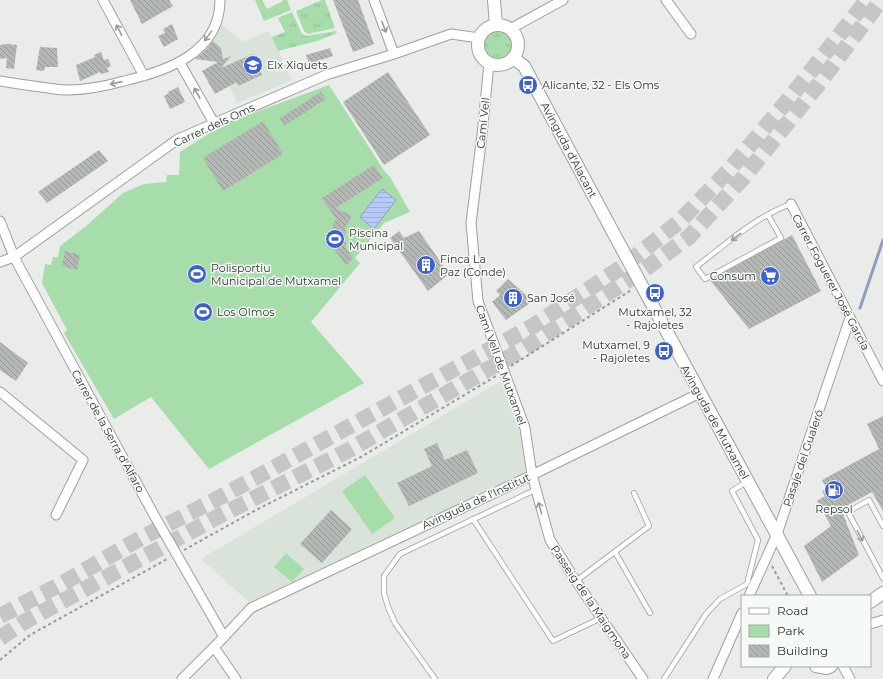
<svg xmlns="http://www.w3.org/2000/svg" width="883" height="679" font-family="Montserrat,sans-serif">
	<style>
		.built { fill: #d9e3d9 }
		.grass { fill: url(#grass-tufts) }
		.park { fill: #a7ddaa }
		.water { fill: url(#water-rules); stroke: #8f9dbe }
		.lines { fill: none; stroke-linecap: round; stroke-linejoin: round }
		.stream { stroke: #8f9dbe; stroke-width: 3 }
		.building { fill: url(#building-back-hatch) }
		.highway-tunnel { stroke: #c4c7c4; stroke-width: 16; stroke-dasharray: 16 8; stroke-linecap: butt }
		.lane-casing { stroke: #9da09d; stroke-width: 6 }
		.street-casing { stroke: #9da09d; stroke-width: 11 }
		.secondary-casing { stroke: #9da09d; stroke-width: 14 }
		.path { stroke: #979997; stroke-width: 2; stroke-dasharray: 3 3; stroke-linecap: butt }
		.lane { stroke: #fff; stroke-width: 4.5 }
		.street { stroke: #fff; stroke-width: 9 }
		.secondary { stroke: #fff; stroke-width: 12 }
		.oneway { stroke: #989998 }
		.labels { text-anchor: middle; stroke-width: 3; stroke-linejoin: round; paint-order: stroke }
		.poi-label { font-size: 11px; fill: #313331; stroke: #f6faf6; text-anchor: start }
		.street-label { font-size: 11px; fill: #313331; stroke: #f6faf6 }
	</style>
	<defs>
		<pattern id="grass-tufts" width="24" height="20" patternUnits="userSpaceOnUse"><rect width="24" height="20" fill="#a7ddaa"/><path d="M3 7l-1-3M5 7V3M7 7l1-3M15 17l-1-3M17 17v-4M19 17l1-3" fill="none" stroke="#90be93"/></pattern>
		<pattern id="water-rules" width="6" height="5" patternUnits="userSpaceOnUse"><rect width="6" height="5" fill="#b7cbfb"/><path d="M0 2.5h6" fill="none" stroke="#9eafd8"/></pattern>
		<pattern id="building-back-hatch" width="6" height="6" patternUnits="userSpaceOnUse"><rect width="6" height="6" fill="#b5b9b5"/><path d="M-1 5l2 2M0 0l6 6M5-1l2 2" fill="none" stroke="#949794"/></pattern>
	</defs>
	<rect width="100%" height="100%" fill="#e9ece9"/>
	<path class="built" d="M221,24L243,42L269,31L292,80L237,103L221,67V63L212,61V56L199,54L212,40Z
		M504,379L521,436L526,476L250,603L201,559Z"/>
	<path class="grass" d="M255,0H262L267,9L283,1V0H287L291,10L264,21Z
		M322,0H325L335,28L308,34L304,31L296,11Z
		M292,12L302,34L306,36L336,31L337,33L317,41L278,51L272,37L285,32L278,18Z
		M482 45a16 16 0 1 1 32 0a16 16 0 1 1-32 0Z"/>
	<path class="park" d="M329,85L385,172L390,177L410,212L384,223L355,258L360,263L311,322L364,383L209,469L151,397L114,419L64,333L67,330L42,283L45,264L51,265L53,257H58L60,246L85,227L123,193L144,184L166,182L167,175H179L180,152L205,136L237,119Z
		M365,475L395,518L372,534L342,491Z
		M286,553L304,569L292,582L274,567Z"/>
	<path class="water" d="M382,189L396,200L374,229L360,217Z"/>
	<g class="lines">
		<path class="stream" d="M860,308L883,240"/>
	</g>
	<path class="building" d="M130,0H169L173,6L142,24Z
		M333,0H358L374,44L353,52Z
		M172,24L178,39L164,47L158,36L165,33L163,29Z
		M213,41L221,48L223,59L231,56L221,68L253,54L262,75L238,86L237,82L215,94L202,71L218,62L195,59L206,50Z
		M7,44L17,45L14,69L6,68L7,58L0,59V45Z
		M40,47L57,48L58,67H45L44,71L36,70Z
		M330,48L333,56L309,64L306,55Z
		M101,52L104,60L108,59L111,66L107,68L109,72L101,74L100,72L80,81L76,65L95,57L94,55Z
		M388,72L430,135L384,165L343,102Z
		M178,87L185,102L170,109L164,96L169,93L168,92Z
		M321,92L326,99L284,126L280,118Z
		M263,121L283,154L223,191L203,158Z
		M99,150L108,161L47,203L38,192Z
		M374,165L383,178L336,208L352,216L345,229L346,249L353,258L346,265L327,240L336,219L322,198Z
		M399,231L404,238L419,231L449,274L428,291L390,238Z
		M792,235L821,291L749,329L710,280Z
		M65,251L80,255L77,270L62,266Z
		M508,279L533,301L506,320L492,302L500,295L496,291Z
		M0,342L28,363L16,381L0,370Z
		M883,416V511L872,492L841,509L859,555L822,582L804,546L831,526L817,501L825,496L822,491L827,489L822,480L879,449L867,424Z
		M437,443L445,460L467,450L478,473L409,506L397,483L432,466L424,449Z
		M331,510L352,529L322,563L300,544Z"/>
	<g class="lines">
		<path class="highway-tunnel" d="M0,616L61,584L141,538L213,501L533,326L622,267L679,222L729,170L788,100L867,0
			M0,638L24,622L223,514L349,450L523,349L645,269L689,237L744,177L818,85L881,0"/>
		<g class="lane-casing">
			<path id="lane" d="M768,215L781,238L705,279L696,267C726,244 755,217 791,204
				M473,519L553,641L601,618
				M883,526L869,500L848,512L883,578
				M615,552L650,613
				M576,581L649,526L634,493
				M435,679L395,623L388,607L384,593V576L400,554L535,490
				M664,679L706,614L720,599L747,584L758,540L732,491L748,481"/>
		</g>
		<g class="street-casing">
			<path id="street" d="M103,0L144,76
				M374,0L394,54
				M666,0L691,34
				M510,29L563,0
				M180,63L214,123
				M489,63L482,135L471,223L478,301L525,428L532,475L550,540L576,581L643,679
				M0,81C16,84 32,86 48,88C54,89 61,90 67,90C85,90 106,86 124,81C167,71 220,53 220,0
				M791,204L883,381
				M0,221L14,257L154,515L224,637
				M0,262L14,257L178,139L326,75L394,54L451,34L479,38
				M0,392L83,460L56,515
				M749,596L777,534L850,318
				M870,624L883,620
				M214,647L236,679
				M843,666L850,679
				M182,679L224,637L251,608L526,478L700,393
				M713,679L742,613"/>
		</g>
		<g class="secondary-casing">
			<path id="secondary" d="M494,0L496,25
				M478 45a20 20 0 1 1 40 0a20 20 0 1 1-40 0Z
				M513,58L524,66L621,247L810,596
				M870,602L883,593
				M816,666L827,668L831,666
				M774,679L785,666"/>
		</g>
		<path class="path" d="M511,366L633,289
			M184,550L256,510L361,457L496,376
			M772,566L788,596
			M0,660L30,635L169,558"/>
		<use href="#lane" class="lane"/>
		<use href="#street" class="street"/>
		<use href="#secondary" class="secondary"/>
	</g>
	<defs><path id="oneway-shaft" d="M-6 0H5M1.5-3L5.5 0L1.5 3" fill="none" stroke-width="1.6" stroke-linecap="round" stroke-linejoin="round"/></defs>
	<g class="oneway">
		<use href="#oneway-shaft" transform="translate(384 27) rotate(69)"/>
		<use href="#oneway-shaft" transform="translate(119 30) rotate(-117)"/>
		<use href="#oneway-shaft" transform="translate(208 36) rotate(126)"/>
		<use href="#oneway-shaft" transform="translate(116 83) rotate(167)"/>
		<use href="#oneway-shaft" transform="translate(197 93) rotate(-119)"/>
		<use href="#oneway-shaft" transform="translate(736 237) rotate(143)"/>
		<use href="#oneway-shaft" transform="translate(540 508) rotate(-106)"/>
		<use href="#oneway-shaft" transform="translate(860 536) rotate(62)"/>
	</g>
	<defs>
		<g id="school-disc" transform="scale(1)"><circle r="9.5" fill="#3f60d2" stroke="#f6faf6"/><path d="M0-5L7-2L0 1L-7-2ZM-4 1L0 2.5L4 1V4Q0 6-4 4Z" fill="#fff"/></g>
		<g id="bus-disc" transform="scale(1)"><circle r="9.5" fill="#3f60d2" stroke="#f6faf6"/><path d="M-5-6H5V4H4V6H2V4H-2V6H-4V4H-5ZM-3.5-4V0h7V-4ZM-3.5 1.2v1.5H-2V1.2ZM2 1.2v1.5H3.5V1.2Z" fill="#fff"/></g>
		<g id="stadium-disc" transform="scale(1)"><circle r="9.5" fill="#3f60d2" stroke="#f6faf6"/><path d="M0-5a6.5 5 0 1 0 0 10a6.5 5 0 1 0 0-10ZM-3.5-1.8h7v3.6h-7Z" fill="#fff"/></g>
		<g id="building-disc" transform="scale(1)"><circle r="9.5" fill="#3f60d2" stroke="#f6faf6"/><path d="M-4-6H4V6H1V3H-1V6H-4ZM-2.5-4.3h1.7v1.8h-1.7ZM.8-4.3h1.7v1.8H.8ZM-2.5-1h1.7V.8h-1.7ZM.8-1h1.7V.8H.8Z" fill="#fff"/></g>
		<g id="supermarket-disc" transform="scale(1)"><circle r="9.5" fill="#3f60d2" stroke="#f6faf6"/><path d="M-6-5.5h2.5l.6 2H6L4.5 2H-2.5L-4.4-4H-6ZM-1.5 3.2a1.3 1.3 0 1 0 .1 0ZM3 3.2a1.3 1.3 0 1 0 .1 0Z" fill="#fff"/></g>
		<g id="fuel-disc" transform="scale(1)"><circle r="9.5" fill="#3f60d2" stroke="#f6faf6"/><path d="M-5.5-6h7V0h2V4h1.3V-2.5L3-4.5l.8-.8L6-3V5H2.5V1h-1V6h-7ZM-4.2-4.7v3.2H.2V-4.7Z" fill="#fff"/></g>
	</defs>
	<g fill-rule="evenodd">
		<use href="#school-disc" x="253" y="65"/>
		<use href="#bus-disc" x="528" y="85"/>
		<use href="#stadium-disc" x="335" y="239"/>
		<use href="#building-disc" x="426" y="265"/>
		<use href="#stadium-disc" x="197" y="274"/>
		<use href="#supermarket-disc" x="770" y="276"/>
		<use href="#bus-disc" x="655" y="293"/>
		<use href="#building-disc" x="513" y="298"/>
		<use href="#stadium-disc" x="203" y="312"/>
		<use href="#bus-disc" x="664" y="351"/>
		<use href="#fuel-disc" x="834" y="490"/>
	</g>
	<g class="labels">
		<g class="poi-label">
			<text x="267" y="69">Elx Xiquets</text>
			<text x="542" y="89">Alicante, 32 - Els Oms</text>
			<text x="349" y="237">Piscina<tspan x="349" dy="13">Municipal</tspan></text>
			<text x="440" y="263">Finca La<tspan x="440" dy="13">Paz (Conde)</tspan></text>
			<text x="211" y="272">Polisportiu<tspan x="211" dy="13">Municipal de Mutxamel</tspan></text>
			<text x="756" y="280" text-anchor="end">Consum</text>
			<text x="527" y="302">San José</text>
			<text x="217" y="316">Los Olmos</text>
			<text x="655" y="316" text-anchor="middle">Mutxamel, 32<tspan x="655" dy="13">- Rajoletes</tspan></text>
			<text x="650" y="349" text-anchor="end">Mutxamel, 9<tspan x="650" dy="13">- Rajoletes</tspan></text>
			<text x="834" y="513" text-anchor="middle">Repsol</text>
		</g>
		<g class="street-label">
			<text transform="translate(483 123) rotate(-84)" y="4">Camí Vell</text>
			<text transform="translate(214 125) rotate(-25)" y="4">Carrer dels Oms</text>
			<text transform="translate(569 150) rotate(62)" y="4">Avinguda d'Alacant</text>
			<text transform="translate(831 282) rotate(62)" y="4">Carrer Foguerer José García</text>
			<text transform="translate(501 365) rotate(70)" y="4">Camí Vell de Mutxamel</text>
			<text transform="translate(715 422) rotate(61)" y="4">Avinguda de Mutxamel</text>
			<text transform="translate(108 431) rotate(61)" y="4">Carrer de la Serra d'Alfaro</text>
			<text transform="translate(803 458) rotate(-71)" y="4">Pasaje del Gualeró</text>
			<text transform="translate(476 501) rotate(-25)" y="4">Avinguda de l'Institut</text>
			<text transform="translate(591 602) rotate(56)" y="4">Passeig de la Maigmona</text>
		</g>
	</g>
	<rect x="741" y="595" width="130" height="72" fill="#f6faf6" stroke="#a7aaa7"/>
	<rect x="749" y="608" width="20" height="6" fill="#ffffff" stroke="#a7aaa7"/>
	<text x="777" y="615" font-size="12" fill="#313331">Road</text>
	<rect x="749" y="625" width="20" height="12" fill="#a7ddaa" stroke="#a7aaa7"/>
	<text x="777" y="635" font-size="12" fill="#313331">Park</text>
	<rect x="749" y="645" width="20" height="12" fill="url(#building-back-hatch)" stroke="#a7aaa7"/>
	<text x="777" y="655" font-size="12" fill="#313331">Building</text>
</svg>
